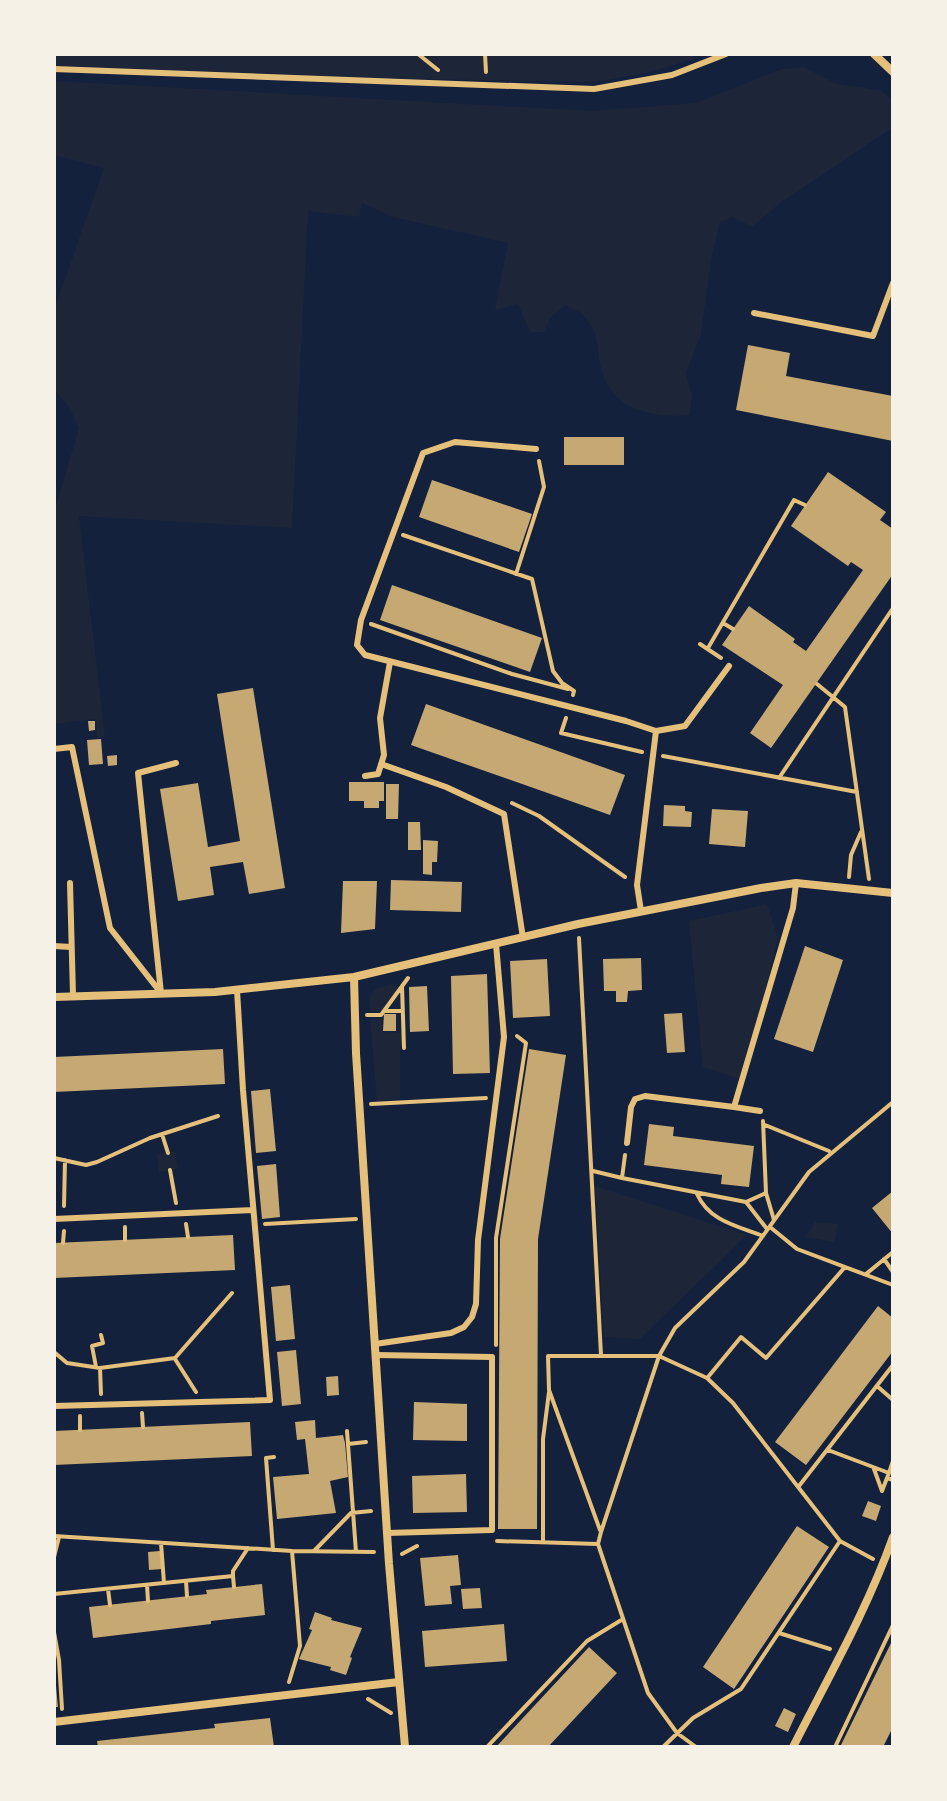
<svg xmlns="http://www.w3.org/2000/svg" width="947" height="1801" font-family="'Playfair Display',serif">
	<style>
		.green { fill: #1d2539 }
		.building { fill: #c6a872 }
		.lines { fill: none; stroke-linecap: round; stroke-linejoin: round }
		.path { stroke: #e5c07b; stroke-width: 4 }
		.service { stroke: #e5c07b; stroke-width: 6 }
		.minor { stroke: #e5c07b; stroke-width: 8 }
	</style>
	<rect width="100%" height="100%" fill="#14213d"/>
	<path class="green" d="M54,54H696L693,56L694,59L646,73L593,82L54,73Z
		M804,67L836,84L880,90L893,101V127L780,203L752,227L733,217L720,222L711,260L701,334L686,373L692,396L690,415C655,419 613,410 602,372C597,353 599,333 586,318C582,312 572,309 565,305L550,318L544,332H530L518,304L495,310L508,243L393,217L362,203L359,217L308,211L292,528L79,516L105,737L97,738L96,719L54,724V513L79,428L70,409L54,388V310L104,168L54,155V81L592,111L696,103L782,69Z
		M767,904L778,938L743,1080L703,1067L689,921Z
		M396,983L397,991L381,1012H370V998L375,989Z
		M370,1019H382V1032L402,1033L403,1046H400V1099L377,1101Z
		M175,1151L178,1169L159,1172L157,1154Z
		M595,1186L747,1235L640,1339L604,1337Z
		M815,1222L838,1224L834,1242L806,1237Z"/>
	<path class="building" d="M748,345L790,353L786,376L893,396V441L736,410Z
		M564,437H624V465H564Z
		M828,472L886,512L880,520L893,529V574L771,748L750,733L783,685L722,645L749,606L795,639L793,642L806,651L863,570L851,562L848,566L791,526Z
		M432,480L532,514L519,552L419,517Z
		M392,585L542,638L530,672L380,620Z
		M253,688L285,888L249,894L243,862L210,867L214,895L178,901L160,789L198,783L208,847L240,841L217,694Z
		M426,704L625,775L610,815L411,745Z
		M88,721H95V730L89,731Z
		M101,739L103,764L89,765L87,740Z
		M117,755V765L108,766L107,756Z
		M349,782H384V801H379V808H364V801H349Z
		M386,784H399L398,819H386Z
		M664,805L685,806V811L692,812L691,827L663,826Z
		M712,809L748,811L745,847L709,844Z
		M408,822H420L421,850H408Z
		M423,840L438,841L437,862H432V875L423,874Z
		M391,880L462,882L461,912L390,910Z
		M343,881H377L375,929L341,933Z
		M805,946L843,960L813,1052L774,1039Z
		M641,958L642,990L628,991L627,1002H616V991H604L603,959Z
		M547,959L550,1016L513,1018L510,961Z
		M487,974L490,1073L453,1074L451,976Z
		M427,986L429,1031L410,1032L409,987Z
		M682,1013L685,1052L667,1053L664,1014Z
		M384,1014H396V1031H383Z
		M223,1049L225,1084L54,1092V1057Z
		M529,1049L566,1055L538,1239L537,1529H498L500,1239Z
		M270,1089L276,1151L256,1153L251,1091Z
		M649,1124L674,1127L673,1136L754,1146L749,1187L721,1184L722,1175L644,1165Z
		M276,1164L280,1217L262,1219L257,1166Z
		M893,1191V1234L872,1208Z
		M233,1235L235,1270L54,1278V1243Z
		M290,1285L295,1339L276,1341L271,1287Z
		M878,1306L893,1318V1351L806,1465L775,1442Z
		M296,1350L301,1404L282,1406L277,1352Z
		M338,1376L339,1395L327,1396L326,1377Z
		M414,1402L467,1404V1441L413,1440Z
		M315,1420L316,1438L343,1435L345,1443L348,1477L330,1481L336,1513L277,1519L273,1477L309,1474L305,1439L297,1440L295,1422Z
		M250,1422L252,1456L54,1465V1431Z
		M466,1474L467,1512L413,1513L412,1476Z
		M868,1501L881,1506L876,1521L862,1516Z
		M797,1526L829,1547L734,1689L703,1667Z
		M160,1551L162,1569L149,1570L148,1552Z
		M458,1555L461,1585L450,1586L452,1604L425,1606L420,1558Z
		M262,1584L265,1615L211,1621V1624L93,1638L89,1607L207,1594L206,1590Z
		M480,1588L482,1608L463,1609L461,1589Z
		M315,1612L332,1618L331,1620L362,1628L350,1657L352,1658L346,1675L330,1670L331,1667L299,1659L312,1630L309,1629Z
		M504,1624L507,1661L425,1667L422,1631Z
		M893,1639V1727L883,1747H840Z
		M589,1647L617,1673L548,1747H496Z
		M54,1686H56L58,1707H54Z
		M784,1708L796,1714L788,1732L775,1726Z
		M270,1718L274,1747H98L97,1741L215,1728L214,1724Z"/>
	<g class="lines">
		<path class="path" d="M418,54L438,70
			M485,54L486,72
			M403,535L532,579L553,671L562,683L574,691L573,695
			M516,574L544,487L539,461
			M723,623L733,629
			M371,624L512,674L568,689
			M700,644L721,658
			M708,648L794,500L805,505
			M817,684L845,707L869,879
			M566,718L561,733L642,752
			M663,756L857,792
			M779,778L893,608
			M512,803L539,816L625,877
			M849,877L851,855L861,832
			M579,938L601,1355
			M402,986L404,1048
			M384,1011H403
			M367,1015H381L408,978
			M371,1104L486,1098
			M765,1125L829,1151
			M162,1134L168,1153
			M625,1155L622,1178L746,1202L766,1193L763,1121
			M54,1158L86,1165L97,1162L150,1138L218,1116
			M170,1170L176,1203
			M593,1171L622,1178
			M766,1193L774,1220
			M697,1194C709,1221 737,1226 763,1236
			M746,1202L767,1229
			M64,1206L65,1160
			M186,1224L188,1237
			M265,1224L356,1219
			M770,1227L797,1249L893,1285
			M125,1240V1227
			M63,1243L64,1231
			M884,1259L893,1272
			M866,1274L893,1252
			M496,1345V1238L526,1043L517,1036
			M54,1352L67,1363L100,1368L175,1358L232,1293
			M175,1359L196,1392
			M96,1367L92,1346L103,1343L101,1335
			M100,1368L101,1394
			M708,1377L741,1337L766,1358L845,1267
			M877,1386L893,1400
			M142,1413L143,1427
			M80,1416V1430
			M347,1431L356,1552
			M348,1444L366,1442
			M828,1450L889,1473L887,1478L893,1480
			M874,1469L882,1491L887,1478
			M889,1473L893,1461
			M799,1486L893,1365
			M600,1530L549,1390L548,1356H659L707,1378L733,1403L840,1541L873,1559
			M54,1536L292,1551L374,1552
			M497,1541L598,1544
			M543,1542V1439L549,1392
			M161,1543L164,1583
			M273,1550L266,1458L274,1457
			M314,1551L351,1513L371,1511
			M402,1554L417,1546
			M54,1557L59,1537
			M233,1576L234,1587
			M186,1581L187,1596
			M147,1585L148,1601
			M108,1589L110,1605
			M54,1594L233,1576V1571L248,1548
			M54,1632L59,1660L62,1709
			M779,1633L830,1649
			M289,1682L300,1646L292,1551
			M368,1699L391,1713
			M487,1747L587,1641L623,1619
			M663,1747L693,1718L741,1689L840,1541
			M696,1747L677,1733L648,1693L598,1544L601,1532L659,1356L675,1328L744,1262L809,1172L893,1102
			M835,1747L893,1625"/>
		<path class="service" d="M54,69L594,89L672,75L726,54
			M754,313L873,336L893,283
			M536,449L455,442L423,453L361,620L357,645L365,655L626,721L656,731L637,885L641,911
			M656,731L685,726L729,666
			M54,749L72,747L110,928L161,993
			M381,764L446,787L504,814L523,938
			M365,776L378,774L384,755L380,718L390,662
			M70,883L73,995
			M54,946L71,947
			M161,993L138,773L176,763
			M734,1107L760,1111
			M627,1143L631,1107L635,1099L645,1096L734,1107L793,908L796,883
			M54,1219L253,1210
			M375,1344L451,1333L464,1327L472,1317L476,1304L478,1240L504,1037L496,944
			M376,1355L492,1357V1530L387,1533
			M54,1406L270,1400L243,1090L237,990"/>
		<path class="minor" d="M874,54L893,72
			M354,977L356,1053L389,1564L405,1747
			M54,997L215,992L354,977L578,924L761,888L796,883L893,893
			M54,1722L399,1682
			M793,1747C828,1678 867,1610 893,1537"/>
	</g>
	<rect width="947" height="1801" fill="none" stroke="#f6f1e7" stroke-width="112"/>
</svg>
